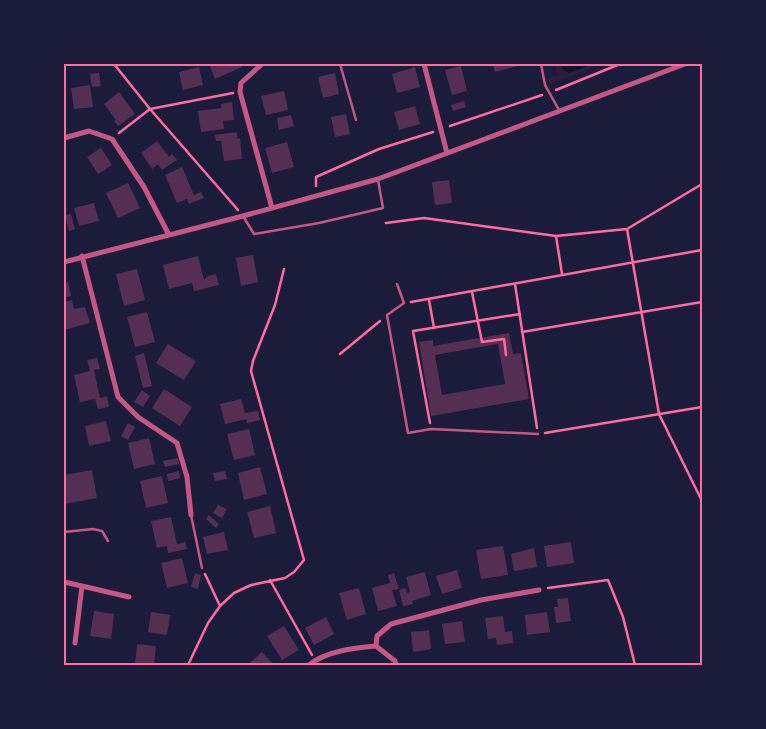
<svg xmlns="http://www.w3.org/2000/svg" width="766" height="729" font-family="'Fira Sans',sans-serif">
	<style>
		.green { fill: #2a1e3b }
		.water { fill: #12122b }
		.building { fill: #542f53; fill-rule: evenodd }
		.lines { fill: none; stroke-linecap: round; stroke-linejoin: round }
		.path { stroke: #ff6b9d; stroke-width: 2.5 }
		.service { stroke: #c65784; stroke-width: 2.5 }
		.minor { stroke: #c65784; stroke-width: 5 }
		.neatline { fill: none; stroke: #ff6b9d; stroke-width: 2 }
	</style>
	<rect width="100%" height="100%" fill="#1b1b3a"/>
	<path class="green" d="M555,64H600L549,85L548,78L557,75Z"/>
	<path class="water" d="M561,64H593L569,73L562,69Z"/>
	<path class="building" d="M209,64H240L242,67L215,79Z
		M493,64H517L518,66L495,72Z
		M461,66L467,91L452,95L445,70Z
		M199,67L203,85L183,90L179,72Z
		M415,67L420,87L397,93L392,74Z
		M99,73L101,86L92,87L90,74Z
		M335,73L339,94L323,98L318,77Z
		M90,85L93,107L74,109L71,88Z
		M284,91L288,110L266,115L261,96Z
		M119,92L135,114L118,126L114,121L116,120L104,104Z
		M464,101L466,107L453,111L451,105Z
		M232,102L234,120L223,121L224,129L201,132L198,111L221,108V104Z
		M415,106L420,124L399,130L394,112Z
		M346,114L350,134L335,137L331,117Z
		M291,115L294,126L279,130L277,118Z
		M237,132V139L240,138L242,159L224,161L221,141H216L215,135Z
		M157,141L169,157L172,154L177,160L162,170L158,164L152,169L141,153Z
		M287,142L294,167L272,173L265,148Z
		M101,148L112,165L98,174L87,157Z
		M182,167L194,195L201,192L204,198L189,204L187,199L177,203L165,175Z
		M449,180L452,203L435,205L432,182Z
		M128,183L140,208L118,218L106,193Z
		M94,203L99,221L79,226L74,208Z
		M71,214L75,229L69,231L65,215Z
		M253,255L258,282L241,286L236,258Z
		M198,256L204,280L208,276L216,274L219,285L194,291L192,283L169,289L163,265Z
		M137,269L145,300L124,306L116,274Z
		M68,282L71,296L64,298V283Z
		M72,300L74,309L85,307L90,323L64,330V302Z
		M147,312L155,342L135,347L127,317Z
		M509,333L513,354L521,353L529,399L431,416L419,342L433,340V346ZM498,344L505,384L442,395L435,355Z
		M168,344L196,361L184,380L156,363Z
		M144,353L152,386L143,388L135,356Z
		M97,358L100,369L94,370L100,398L107,396L109,407L98,409L95,399L80,402L74,375L90,371L87,360Z
		M164,389L192,407L180,426L152,408Z
		M142,390L150,396L143,407L134,402Z
		M241,399L245,413L258,411L260,420L247,423L246,419L225,424L220,404Z
		M106,421L111,441L89,446L85,426Z
		M128,423L135,427L128,440L121,436Z
		M249,429L255,455L234,460L227,434Z
		M149,438L155,464L134,469L128,443Z
		M178,458L179,464L165,467L163,461Z
		M260,467L267,494L244,500L238,473Z
		M92,470L97,498L64,504V475Z
		M179,471L180,478L168,481L167,474Z
		M225,471L227,479L215,481L213,473Z
		M162,476L168,503L146,508L140,481Z
		M218,505L227,509L222,518L213,513Z
		M270,506L276,533L254,538L247,512Z
		M209,515L219,524L216,528L206,519Z
		M171,517L177,544L185,542L187,549L168,553L167,546L157,548L151,521Z
		M224,532L228,550L207,554L203,537Z
		M571,542L574,563L547,567L544,546Z
		M503,546L508,575L481,579L476,550Z
		M534,548L537,567L514,571L511,554Z
		M182,558L188,583L167,588L161,563Z
		M457,570L462,588L442,594L436,576Z
		M425,572L431,595L412,601L413,604L403,606L399,590L405,588L407,593L410,592L406,577Z
		M195,573L201,575L198,589L191,587Z
		M394,573L399,589L392,590L397,606L378,611L372,588L390,583L388,575Z
		M359,588L366,614L347,620L339,593Z
		M568,598L571,621L556,623L554,607H558L557,599Z
		M94,611L114,614L111,639L90,636Z
		M151,612L170,615L167,635L148,632Z
		M547,612L550,632L527,635L525,615Z
		M503,616L505,632L512,631L513,643L497,645L496,638L488,639L485,618Z
		M326,617L334,634L314,645L305,628Z
		M462,621L465,642L445,644L442,624Z
		M284,626L299,650L282,660L267,636Z
		M429,630L431,649L413,652L411,632Z
		M137,644L156,646L154,665H135Z
		M262,652L274,665H247Z"/>
	<g class="lines">
		<path class="path" d="M114,64L150,109L238,210
			M556,90L620,64
			M450,126L542,95
			M119,133L150,109L233,93
			M316,186V177L379,149L433,132
			M386,223L424,218L556,236L627,229L702,184
			M627,229L659,414L702,501
			M556,236L562,274
			M515,284L537,428
			M472,292L482,342L504,339L506,355
			M429,300L434,328
			M411,302L702,250
			M522,332L702,302
			M340,354L380,321
			M430,423L413,331L520,314
			M545,433L702,407
			M205,574L220,606
			M270,580L312,655
			M548,588L608,580L623,617L635,665
			M188,665L208,623L220,606L234,593L251,585L285,578L294,572L304,560L251,371L253,361L275,305L284,269"/>
		<path class="service" d="M340,64L356,120
			M541,64L545,85L559,110
			M243,216L254,234L319,223L383,208L378,180
			M397,284L404,303L387,315L408,433L431,429L538,434
			M191,515L202,568
			M64,532L93,529L102,531L108,541"/>
		<path class="minor" d="M262,64L241,83L240,92L272,208
			M424,64L447,153
			M64,138L89,131L112,139L144,187L169,235
			M82,256L118,397L138,417L177,443L187,477L191,515
			M64,262L243,216L378,179L685,64
			M64,582L82,586L75,643
			M82,586L129,597
			M376,646L377,636L391,624L481,600L539,590
			M309,665C326,651 354,648 376,646L395,661L396,665"/>
	</g>
	<rect width="766" height="729" fill="none" stroke="#1b1b3a" stroke-width="130"/>
	<rect x="65" y="65" width="636" height="599" class="neatline"/>
</svg>
